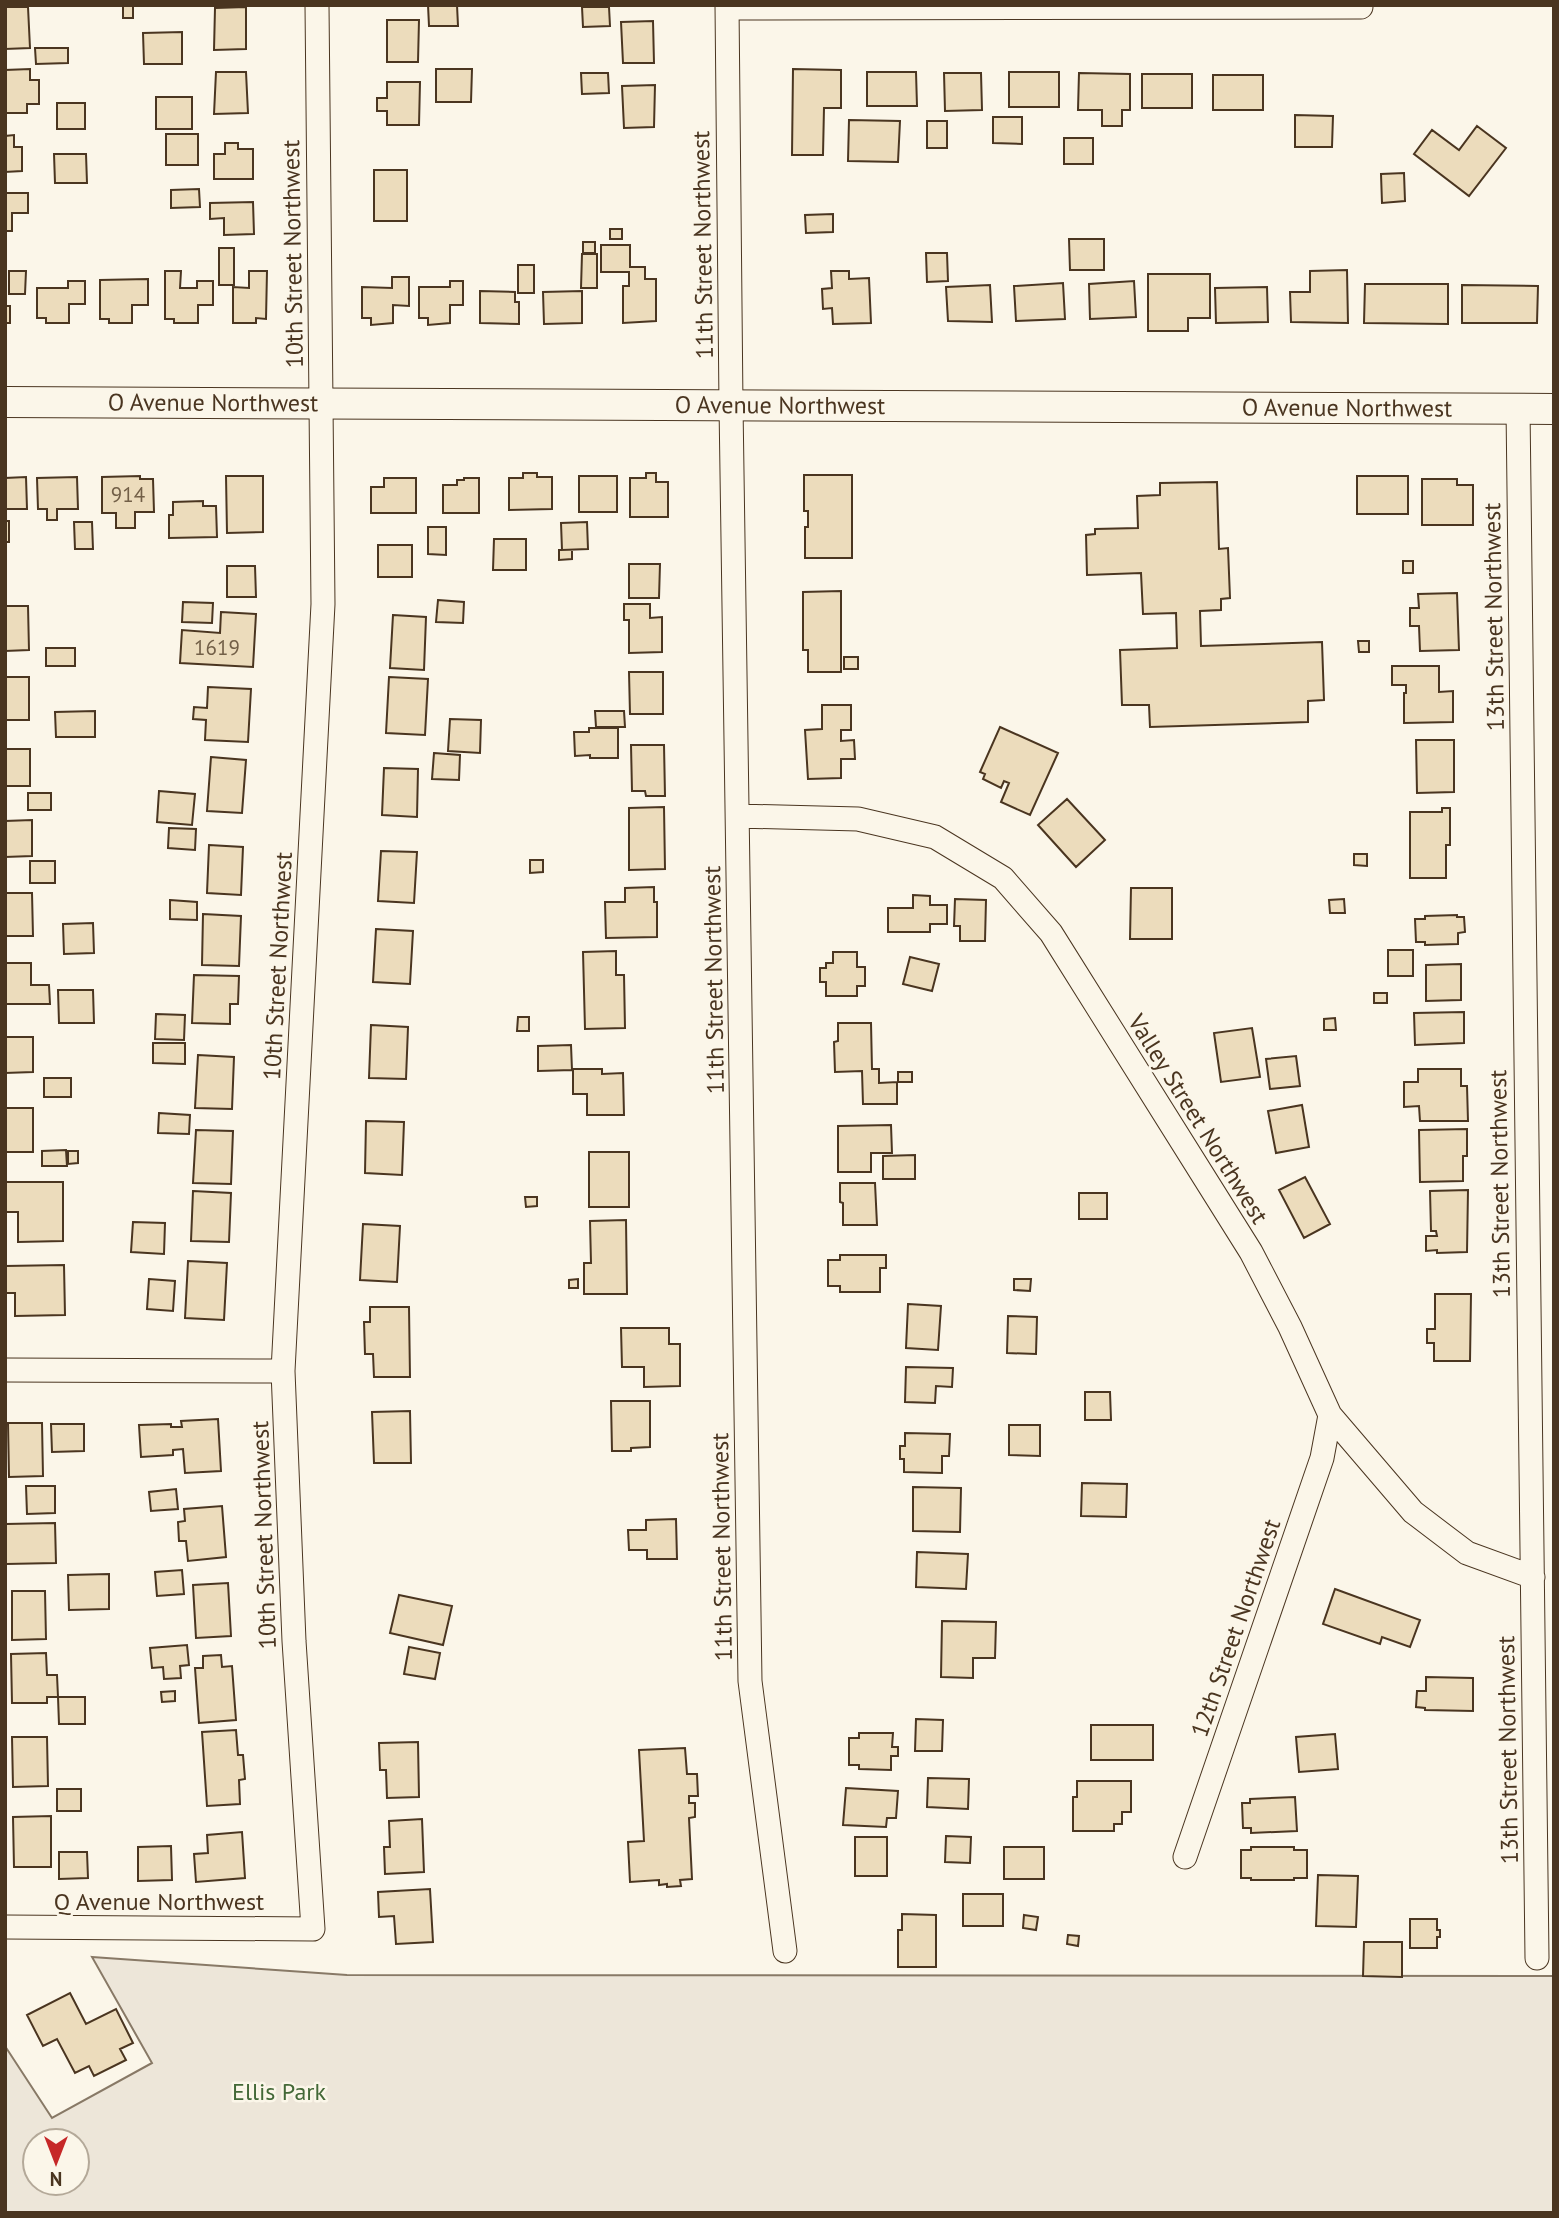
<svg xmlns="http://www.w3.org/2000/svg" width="1559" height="2218" font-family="'PT Sans',sans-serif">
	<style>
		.green { fill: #ede6d9; stroke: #887966; stroke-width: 2; fill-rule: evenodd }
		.building { fill: #ecdcbc; stroke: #4a3520; stroke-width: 2 }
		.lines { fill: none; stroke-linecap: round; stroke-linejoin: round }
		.minor-casing { stroke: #4a3520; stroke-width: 25 }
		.tertiary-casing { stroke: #4a3520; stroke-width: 32 }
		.minor { stroke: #fbf6e9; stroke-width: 23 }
		.tertiary { stroke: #fbf6e9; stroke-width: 30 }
		.labels { text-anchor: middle; stroke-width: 5; stroke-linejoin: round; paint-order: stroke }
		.number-label { font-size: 21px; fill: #725f47 }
		.street-label { font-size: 24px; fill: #4a3520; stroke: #fbf6e9 }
		.park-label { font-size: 24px; fill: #436837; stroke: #fbf6e9 }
	</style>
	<rect width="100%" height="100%" fill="#fbf6e9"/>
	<path class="green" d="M92,1957L347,1975L1554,1976V2213H5V2046L52,2118L152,2063ZM35,2141H77V2183H35Z"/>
	<path class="building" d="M428,5H457L458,26H429Z
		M123,6H133V18H123Z
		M5,7H28L30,48L5,49Z
		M246,7V49L214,50L215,8Z
		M582,7H609L610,26L583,27Z
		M387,20H419L418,62H387Z
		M653,21L654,63H623L621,22Z
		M182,32V64H144L143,33Z
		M35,48H68V63L36,64Z
		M30,69V80H39V104H27V113H5V70Z
		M436,69H472L471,102H436Z
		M793,69L841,70V108H824L823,155H792Z
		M216,72H246L248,113L214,114Z
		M867,72H916L917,106H867Z
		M1009,72H1059V107H1009Z
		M581,73H608L609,93L582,94Z
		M944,73H981L982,110L945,111Z
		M1079,73L1130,74V110H1122V126H1102V110H1078Z
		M1142,74H1192V108H1142Z
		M1213,75H1263V110H1213Z
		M387,82H420L419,125H387V111H377V98H387Z
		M655,85L654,127L624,128L622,86Z
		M156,97H192V129H156Z
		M57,103H85V129H57Z
		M1295,115L1333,116L1332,147H1295Z
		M993,117H1022V144L993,143Z
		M849,120L900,121L898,162L848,161Z
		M927,121H947V148H927Z
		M1477,126L1506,148L1469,196L1414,154L1432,130L1459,150Z
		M166,134H198V165H166Z
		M14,135V147H22V171L5,172V136Z
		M1064,138H1093V164H1064Z
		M225,143H238V149H253V179H214V154H225Z
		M54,154H86L87,183H55Z
		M374,170H407V221H374Z
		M1404,173L1405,201L1382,203L1381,174Z
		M199,189L200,207L171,208V190Z
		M5,193H28V213H12V231H5Z
		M253,202L254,234L224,235V218L210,219V203Z
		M833,214V232L806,233L805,215Z
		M610,229H622V239H610Z
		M1069,239H1104V270H1070Z
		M583,242H595V253H583Z
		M601,245H630V267H645V279H656V321L623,323V286H629V272H601Z
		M219,248H234V285H219Z
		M926,253H947L948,281L927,282Z
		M582,254H597V288H581Z
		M518,265H534V293H518Z
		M1347,270L1348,323L1291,322L1290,292H1310V271Z
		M9,271H26L25,294H9Z
		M165,271H181L180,288H197V281H213V305H198V323H174V319H165Z
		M249,271H267L266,319L256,318V323H233V287L249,288Z
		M831,271H849V279L869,278L871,323L833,324L832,308L823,309L822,289L832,288Z
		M1148,274H1210V318H1188V331H1148Z
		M392,277H409V306L393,305V323L371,325V318H362V287L392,288Z
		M148,279V305H132V323H109V319H100V280Z
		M68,281H85V304H69V323H46V318H37V288H68Z
		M450,281H463V305H450V323L428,325V318H419V287H450Z
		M1134,281L1136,317L1090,319L1089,284Z
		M1063,283L1065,319L1016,321L1014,286Z
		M1365,284H1448V324L1364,323Z
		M990,285L992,322L948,321L946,287Z
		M1462,285L1538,286L1537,323H1462Z
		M1267,287L1268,322L1216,323L1215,288Z
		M480,291L515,292V302H519V324L480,323Z
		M582,291V323L544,324L543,292Z
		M5,292L6,306H10V323H5Z
		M523,473H537V477H552V509L509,510V478H523Z
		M646,473H656V482H668V517H630V478H646Z
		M804,475H852V558H805V527H808V511H804Z
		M140,476V479H153L154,512H135V528H116V513H102V477Z
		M226,476H263V532L227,533Z
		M579,476H617V512H579Z
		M1357,476H1408V514H1357Z
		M26,477L27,509H5V478Z
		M77,477L78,509H57V520H47V509H38L37,478Z
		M384,478H416V513H371V487H384Z
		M464,478H479V513H443V485H457V480H464Z
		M1422,479H1457V485H1473V525H1422Z
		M1217,482L1219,549L1228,548L1230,598L1221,599V610L1200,611L1201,646L1322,642L1324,700L1308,701V722L1150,727L1149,705H1122L1120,650L1177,648L1176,613L1143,614L1141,573L1087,575L1086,535L1095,534V529L1138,528L1137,496L1160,495V483Z
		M203,501V506H216L217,537L169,538V515H173V502Z
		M5,521H9V542H5Z
		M74,522H92L93,549H75Z
		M587,522L588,549L562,550L561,523Z
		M428,527H446V555L428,554Z
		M494,539H526V570H493Z
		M378,545H412V577H378Z
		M559,550H572V559L559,560Z
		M1403,561H1413V573H1403Z
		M629,564H660L659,598H629Z
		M227,566H255L256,597H227Z
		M841,591V672H808V650H803V592Z
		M1457,593L1459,650L1420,651L1419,626H1410V608H1419L1418,594Z
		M438,600L464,602L463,623L436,622Z
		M183,602L213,603L212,623L182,622Z
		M624,604H650V618L662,617V652L629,653V620H624Z
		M5,606H28L29,650L5,651Z
		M221,612L256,614L253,667L180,663L182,630L220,633Z
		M393,615L426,617L424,670L390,668Z
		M1358,641H1369V652H1359Z
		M46,648H75V666H46Z
		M844,657H858V669H844Z
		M1392,666H1439V692L1453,691V722L1404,723V693H1406V685H1392Z
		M629,672H663V714H630Z
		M5,677H29V720H5Z
		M389,677L428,679L425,735L386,733Z
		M208,687L251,689L248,742L205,740L206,720L193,719L194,707L207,708Z
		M822,705H851V730H841V741L854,740L855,759H841V778L808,779L805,730L822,729Z
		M95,711V737H56L55,712Z
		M595,711H624L625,727H596Z
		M450,719L481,720L480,753L448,751Z
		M1000,727L1058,753L1030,815L1001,802L1009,783L1004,781L1001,788L983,779L985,774L980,772Z
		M589,728H618V758H590V755L575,756L574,732H589Z
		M1416,740H1454V792L1417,793Z
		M631,745H664L665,796H646L645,791H632Z
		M5,749H30V786H5Z
		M434,753L460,755L459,780L432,779Z
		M211,757L246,760L242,813L207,811Z
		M384,768L418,769L417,817L382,815Z
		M159,791L195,794L192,825L157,822Z
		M28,793H51V810H28Z
		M1067,799L1105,840L1076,867L1038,825Z
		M664,807L665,869L629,870V808Z
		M1442,808H1450V845H1446V878H1410V812H1442Z
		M32,820V856L5,857V821Z
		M169,828L196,829L195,850L168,848Z
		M209,845L243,847L241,895L207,893Z
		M381,851L417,852L414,903L378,901Z
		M1354,854H1367V866L1354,865Z
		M530,860H543V872L530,873Z
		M30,861H55V883H30Z
		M654,887V902H657V937L606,938L605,902H625V888Z
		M1131,888H1172V939H1130Z
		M5,893H32L33,936H5Z
		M913,895L930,896V905H947V924H930V932H888V908H913Z
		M955,899L986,900L985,941H960V926H954Z
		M1344,899L1345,913H1330L1329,900Z
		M170,900L197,902V920L170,919Z
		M203,914L241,916L239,966L202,965Z
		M1457,915V917H1464L1465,932L1458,933V944L1425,945V942H1416L1415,919H1425V916Z
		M93,923L94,953L64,954L63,924Z
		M376,929L413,931L410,984L373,982Z
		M1388,950H1413V976H1388Z
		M616,951V975H624L625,1028L585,1029L583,952Z
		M833,952H857V967H865V986H857V996H826V982H820V968H826V963H833Z
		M910,957L939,964L932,991L903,984Z
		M5,963H31V985H49L50,1004H5Z
		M1461,964V1000L1426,1001V965Z
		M194,975L239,976L238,1004H230V1024L192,1023Z
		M58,990H93L94,1023H59Z
		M1374,993H1387V1003H1374Z
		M1464,1012V1043L1415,1045L1414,1013Z
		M156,1014L185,1015L184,1040L155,1039Z
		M518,1017H529V1031H517Z
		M1335,1018L1336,1030H1324V1019Z
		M838,1023H871L872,1069H879V1083L897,1082V1104H863L862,1071L835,1072L834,1042L838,1041Z
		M371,1025L408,1027L406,1079L369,1078Z
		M1252,1028L1260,1077L1221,1082L1214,1033Z
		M5,1037H33V1072L5,1073Z
		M153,1043H185V1064L153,1063Z
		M571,1045L572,1070L538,1071V1046Z
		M198,1055L234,1057L232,1109L195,1108Z
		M1296,1056L1300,1086L1270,1089L1266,1059Z
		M573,1069H602V1074L623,1073L624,1115H587V1094H573Z
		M1418,1069H1461V1086H1467L1468,1121H1420L1419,1106L1404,1107V1082H1418Z
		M898,1072H912V1082H898Z
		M44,1078H71V1097H44Z
		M1302,1105L1309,1147L1276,1153L1268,1111Z
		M5,1108H33V1152H5Z
		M159,1113L190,1115L189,1134L158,1133Z
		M366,1121L404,1122L402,1175L365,1173Z
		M891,1125L892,1153H871V1172H838V1126Z
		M1467,1129V1156H1463V1181L1420,1182L1419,1130Z
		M196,1130L233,1131L231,1184L193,1183Z
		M66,1150L67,1166H42V1151Z
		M68,1151H78V1163L68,1164Z
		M589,1152H629V1207H589Z
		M915,1155V1179H883V1156Z
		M1305,1177L1330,1224L1304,1238L1279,1190Z
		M5,1182H63V1241L18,1242V1212H5Z
		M840,1183H875L877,1225H843V1203L840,1202Z
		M1468,1190L1467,1252L1437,1253V1250L1426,1251V1236H1437L1436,1231H1431L1430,1191Z
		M193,1191L231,1193L229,1242L191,1241Z
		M1079,1193H1107V1219H1079Z
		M525,1197H537V1206L526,1207Z
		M626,1220L627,1294H584V1263H591L590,1221Z
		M133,1222L165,1223L164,1254L131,1252Z
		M363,1224L400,1226L397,1282L360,1280Z
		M840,1255H886V1268H880V1292H840V1286H828V1260H840Z
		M188,1261L227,1263L224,1320L185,1318Z
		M64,1265L65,1315L15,1316V1293H5V1266Z
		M149,1279L175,1281L173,1311L147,1309Z
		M578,1279V1288H569V1280Z
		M1014,1279H1031L1030,1291L1014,1290Z
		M1435,1294H1471L1470,1361H1434V1343H1427V1329H1435Z
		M908,1304L941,1306L938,1350L906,1348Z
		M370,1307H409L410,1377H374L373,1354H365L364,1322H370Z
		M1008,1316L1037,1317L1036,1354L1007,1353Z
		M621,1328H669V1344H680V1386L644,1387V1367H622Z
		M906,1367L953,1368L952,1387L936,1386L935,1403L905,1402Z
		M1085,1392H1110L1111,1420H1085Z
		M611,1401H650V1447L631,1448V1451H612Z
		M410,1411L411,1463H374L372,1412Z
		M218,1419L221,1471L185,1473L183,1449L173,1450V1455L141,1457L139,1425L171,1424V1427H182L181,1421Z
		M8,1423H42L43,1476L9,1477Z
		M51,1424H84V1451L52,1452Z
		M1009,1425H1040V1456L1009,1455Z
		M905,1433L950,1434L949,1456H942V1473L904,1472V1459H900V1446H905Z
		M1082,1483L1127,1484L1126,1517L1081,1516Z
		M26,1486H55V1513L27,1514Z
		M913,1487L961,1488L960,1532L913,1531Z
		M176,1489L178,1509L151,1511L149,1492Z
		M222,1506L226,1557L188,1561L186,1541H179L178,1522L185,1521L184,1509Z
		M676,1519L677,1559H647V1550H629L628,1530H646V1520Z
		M55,1523L56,1563L6,1564V1524Z
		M917,1552L968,1554L966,1589L916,1587Z
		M182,1570L184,1594L157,1596L155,1572Z
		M109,1574V1609L69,1610L68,1575Z
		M228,1583L231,1636L196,1638L193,1585Z
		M1335,1589L1420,1620L1410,1647L1382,1637L1380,1644L1323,1624Z
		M12,1591H45L46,1639L12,1640Z
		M399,1595L452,1606L443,1645L390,1633Z
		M942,1621L996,1622L995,1658H973V1678L941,1677Z
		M187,1645L189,1665L180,1666L181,1678L164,1679L163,1667L152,1668L150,1648Z
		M409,1647L440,1653L435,1679L404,1674Z
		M46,1653L47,1675H57L58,1697H47V1703H12L11,1654Z
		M221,1655L222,1667L232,1666L236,1720L199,1723L195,1668H203V1656Z
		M1426,1677L1473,1678V1711L1425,1710V1708L1416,1707L1417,1691H1426Z
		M175,1691V1701L162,1702L161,1692Z
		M58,1697H85V1724H59Z
		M916,1719L943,1720L942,1751H915Z
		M1091,1725H1153V1760H1091Z
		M236,1730L238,1755H243L245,1779L239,1780L240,1804L207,1806L202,1732Z
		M859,1733H893L892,1747H898V1756H891V1770L859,1769V1765H849V1738H859Z
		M1335,1734L1338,1769L1299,1772L1296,1737Z
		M12,1737H47L48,1786L13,1787Z
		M418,1742L419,1797L387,1798L386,1770H380L379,1743Z
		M685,1748L687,1774H697L698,1796H689V1803H695V1817L689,1818L692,1879L680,1880L681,1886L667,1887V1884L659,1885V1880L630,1882L628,1842L644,1841L639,1750Z
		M928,1778L969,1779L968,1809L927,1807Z
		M1077,1781H1131V1812H1122V1824H1114V1831H1073V1797H1077Z
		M846,1788L898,1791L896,1818H887L886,1827L843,1825Z
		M57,1789H81V1811H57Z
		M1295,1797L1297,1831L1251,1833V1828H1243L1242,1803H1250V1799Z
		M51,1816V1867H14L13,1817Z
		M422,1819L424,1872L385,1874L384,1847H390L389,1821Z
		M242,1832L245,1878L196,1882L194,1854L208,1853L207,1835Z
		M946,1836L971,1837L970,1863L945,1862Z
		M855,1837H887V1876H855Z
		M171,1846L172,1880L138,1881V1847Z
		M1004,1847H1044V1879H1004Z
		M1251,1847H1294V1850H1307V1878H1294V1880H1251V1878H1241V1850H1251Z
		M59,1852H87L88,1878L59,1879Z
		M1318,1875L1358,1876L1356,1927L1316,1926Z
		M430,1889L433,1942L396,1944L394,1916L379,1917L378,1892Z
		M963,1894H1003V1926H963Z
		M902,1914L936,1915V1967H898V1930H902Z
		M1024,1915L1038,1917L1036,1930L1023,1928Z
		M1410,1919H1437V1930H1440V1937H1437V1948H1410Z
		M1068,1935L1079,1936L1078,1946L1067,1944Z
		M1364,1942H1402V1977L1363,1976Z
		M70,1993L86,2024L116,2009L133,2043L120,2049L126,2060L94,2076L89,2066L75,2073L57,2039L43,2046L27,2015Z"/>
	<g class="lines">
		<g class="minor-casing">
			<path id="minor" d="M727,5L731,405L750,1681L785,1951
				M727,8L1361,7V5
				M1518,408L1537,1958
				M738,816L858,819L935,837L1003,878L1051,933L1251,1252L1290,1327L1330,1415L1413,1512L1467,1553L1533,1577
				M5,1370L283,1371
				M1185,1857L1322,1458L1330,1415
				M5,1927L313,1929L294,1641L283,1371L323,604L317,5"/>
		</g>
		<g class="tertiary-casing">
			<g id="tertiary">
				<path id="s1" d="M5,402L1554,409"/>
			</g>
		</g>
		<use href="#minor" class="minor"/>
		<use href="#tertiary" class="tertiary"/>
	</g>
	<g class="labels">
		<g class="number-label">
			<text x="128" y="502">914</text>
			<text x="217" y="655">1619</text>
		</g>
		<g class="street-label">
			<text transform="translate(703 245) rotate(-91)" y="8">11th Street Northwest</text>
			<text transform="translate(293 254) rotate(-91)" y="8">10th Street Northwest</text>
			<text dy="8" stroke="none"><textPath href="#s1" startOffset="208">O Avenue Northwest</textPath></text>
			<text dy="8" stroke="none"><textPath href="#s1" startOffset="775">O Avenue Northwest</textPath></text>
			<text dy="8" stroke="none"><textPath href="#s1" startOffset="1342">O Avenue Northwest</textPath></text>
			<text transform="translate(1494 617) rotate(-91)" y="8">13th Street Northwest</text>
			<text transform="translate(278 966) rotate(-87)" y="8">10th Street Northwest</text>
			<text transform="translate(714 980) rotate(-91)" y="8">11th Street Northwest</text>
			<text transform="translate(1198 1119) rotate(58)" y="8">Valley Street Northwest</text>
			<text transform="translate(1500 1184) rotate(-91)" y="8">13th Street Northwest</text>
			<text transform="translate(264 1535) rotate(-92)" y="8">10th Street Northwest</text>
			<text transform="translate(722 1547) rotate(-91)" y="8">11th Street Northwest</text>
			<text transform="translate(1236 1628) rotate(-71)" y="8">12th Street Northwest</text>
			<text transform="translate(1508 1750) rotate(-91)" y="8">13th Street Northwest</text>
			<text x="159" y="1910">Q Avenue Northwest</text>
		</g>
		<g class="park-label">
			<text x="279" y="2100">Ellis Park</text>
		</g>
	</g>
	<rect width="1559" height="2218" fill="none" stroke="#4a3520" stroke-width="14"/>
	<g transform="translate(56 2162) rotate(180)"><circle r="33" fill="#fbf6e9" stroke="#b4a999" stroke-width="2"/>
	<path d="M0-5L12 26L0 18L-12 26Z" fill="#c62828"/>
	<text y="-10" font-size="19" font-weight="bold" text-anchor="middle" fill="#4a3520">N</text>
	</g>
</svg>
